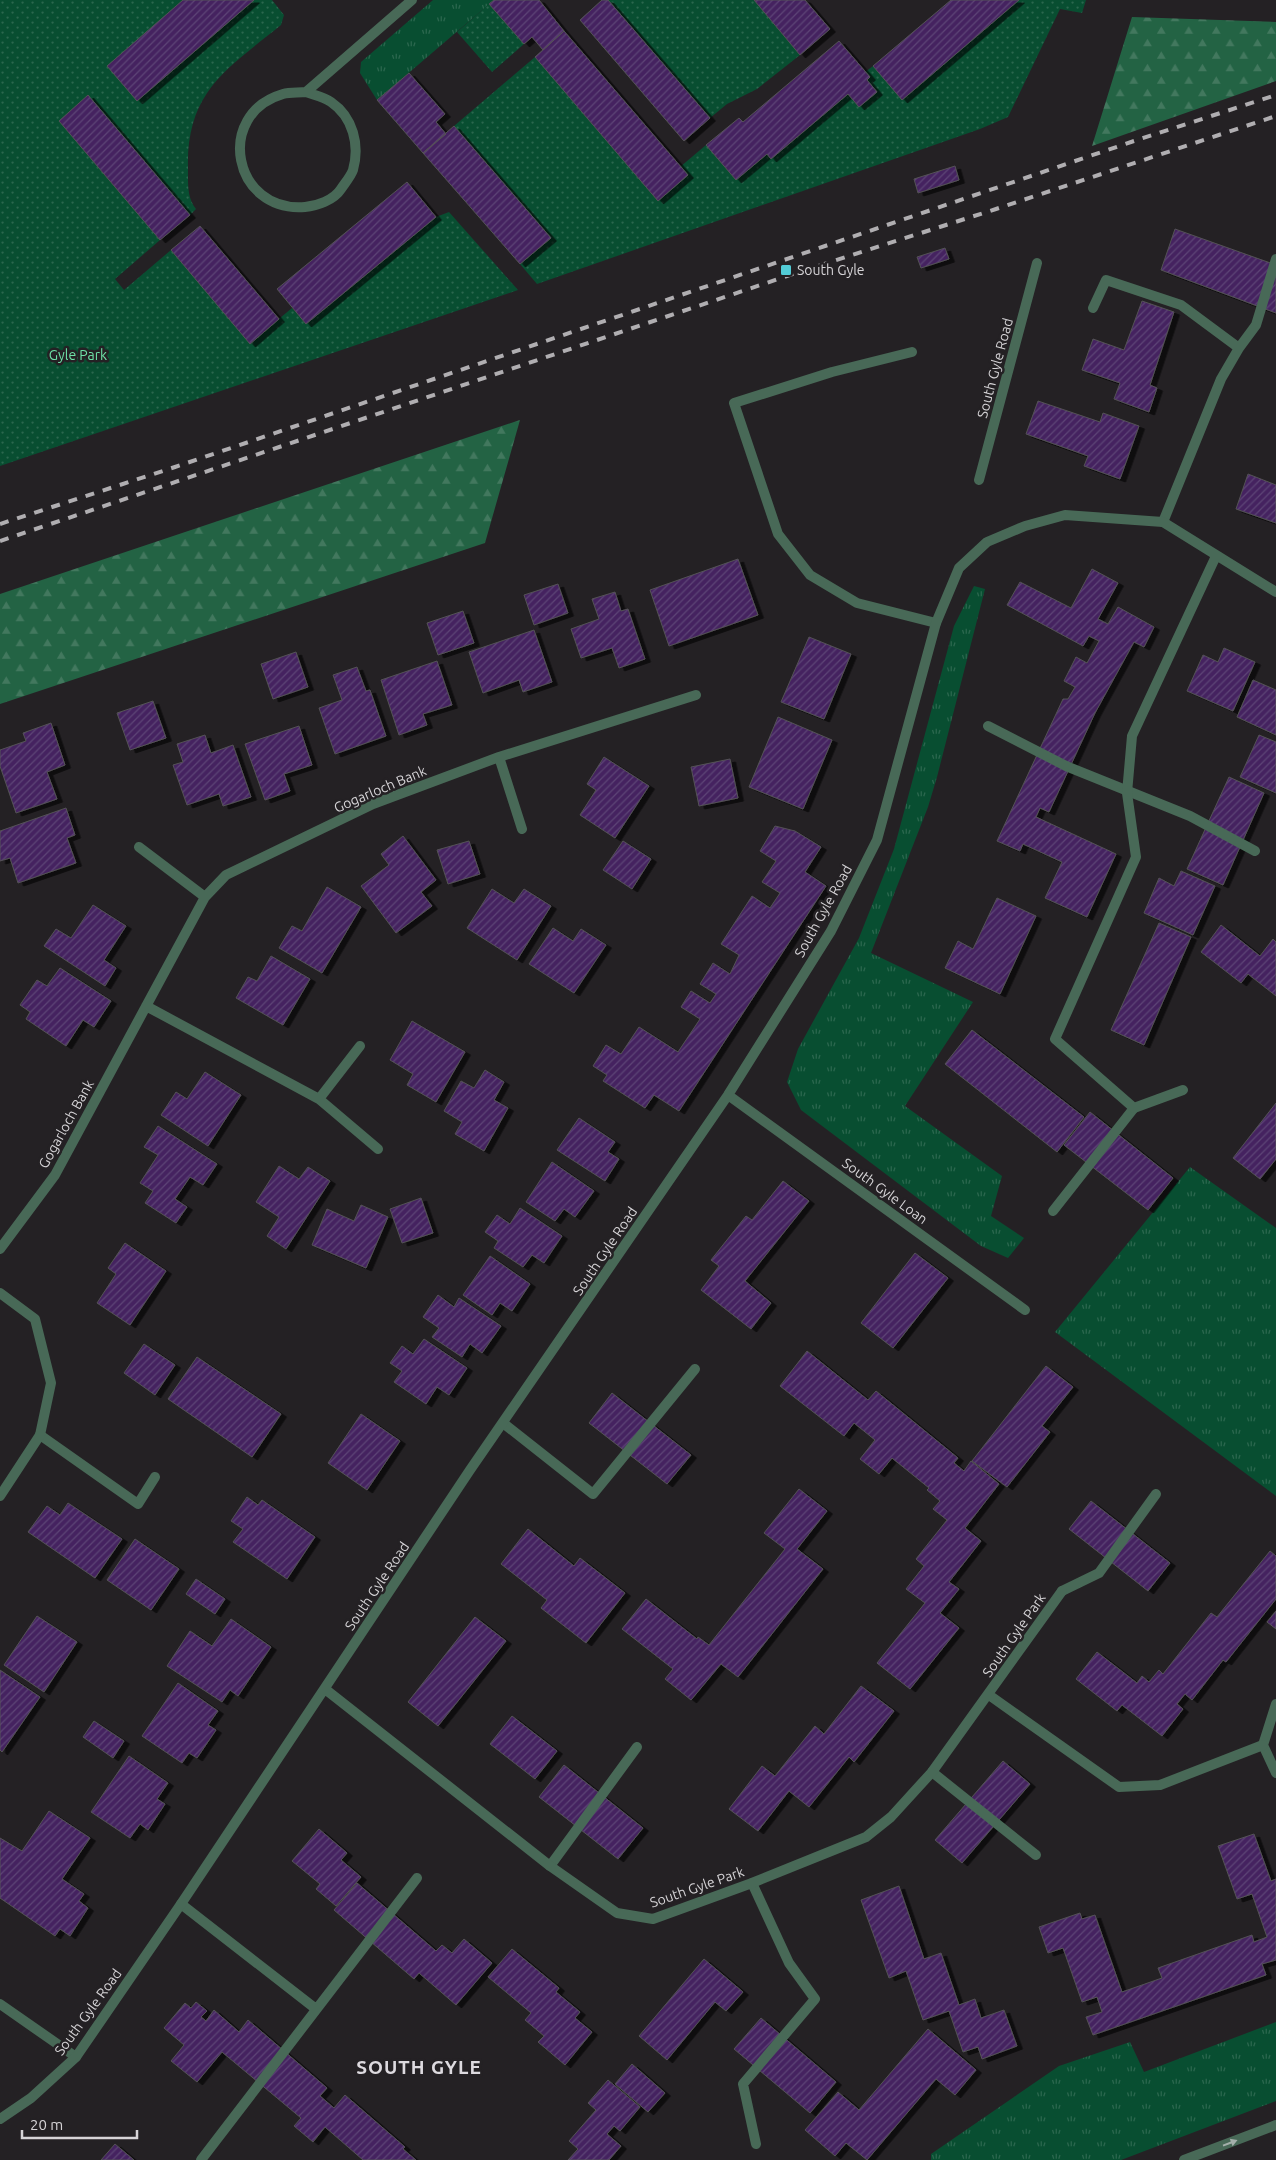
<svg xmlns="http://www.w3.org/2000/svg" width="1276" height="2160" font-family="Ubuntu,sans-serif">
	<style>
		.grass { fill: url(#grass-tufts) }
		.forest { fill: url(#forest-firs) }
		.park { fill: url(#park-dots) }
		.building { fill: url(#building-hatch); stroke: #545256; filter: url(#shadow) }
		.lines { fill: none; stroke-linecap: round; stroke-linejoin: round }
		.service { stroke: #486957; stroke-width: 10 }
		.minor { stroke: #486957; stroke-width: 10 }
		.tertiary { stroke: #486957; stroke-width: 10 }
		.rail { stroke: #b0aeb1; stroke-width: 4; stroke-dasharray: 9 9; stroke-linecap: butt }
		.oneway { fill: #a4afaa }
		.poi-dot { fill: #52ccd6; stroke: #242124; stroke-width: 2 }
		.labels { text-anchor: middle; stroke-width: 5; stroke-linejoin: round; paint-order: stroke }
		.poi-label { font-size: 14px; fill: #d6d4d7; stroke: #242124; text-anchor: start }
		.park-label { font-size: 14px; fill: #6ee0a6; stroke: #242124 }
		.street-label { font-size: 14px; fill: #d6d4d7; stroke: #242124 }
		.district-label { font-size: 19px; font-weight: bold; letter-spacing: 1px; fill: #dddadf; stroke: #242124 }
	</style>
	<defs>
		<pattern id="grass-tufts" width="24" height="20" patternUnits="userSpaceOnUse" patternTransform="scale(1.25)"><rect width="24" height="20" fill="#084e31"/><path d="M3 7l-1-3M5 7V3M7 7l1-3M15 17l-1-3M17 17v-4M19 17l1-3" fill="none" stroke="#2b674e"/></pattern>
		<pattern id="forest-firs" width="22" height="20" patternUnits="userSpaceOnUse" patternTransform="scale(1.25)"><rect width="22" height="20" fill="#236344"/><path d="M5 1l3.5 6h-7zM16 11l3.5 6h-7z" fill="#42785e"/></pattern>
		<pattern id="park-dots" width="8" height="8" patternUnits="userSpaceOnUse" patternTransform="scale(1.25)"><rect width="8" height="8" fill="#084e31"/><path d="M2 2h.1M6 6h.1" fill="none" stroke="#2b674e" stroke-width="1.8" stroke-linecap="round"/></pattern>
		<pattern id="building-hatch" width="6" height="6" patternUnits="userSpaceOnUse" patternTransform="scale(1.25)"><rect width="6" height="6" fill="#442460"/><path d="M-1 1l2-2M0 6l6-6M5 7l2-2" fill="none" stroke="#5e4376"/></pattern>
		<filter id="shadow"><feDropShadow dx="5.5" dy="3" stdDeviation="0" flood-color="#0009"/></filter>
	</defs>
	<rect width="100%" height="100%" fill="#242124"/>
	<path class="grass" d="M433,0H494L377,100L360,73L361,62Z
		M974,586L985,589L937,777L928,807L871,953L973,1002L905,1106L1002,1176L991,1216L1024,1238L1008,1258L981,1246L801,1110L787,1082L798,1049L859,938L894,849L954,626Z
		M1190,1167L1276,1228V1496L1055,1332Z
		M1276,2022V2101L1121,2160H931V2154L1059,2066L1130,2042L1144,2072Z"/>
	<path class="forest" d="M1132,17L1276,22V81L1092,146Z
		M520,420L485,543L0,704V594Z"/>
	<path class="park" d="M0,0H272L284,15L281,25C227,69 186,91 188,169C188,183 187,198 196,209L190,215L88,96L59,121L160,240L115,279L124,290L171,250L250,343L292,308L306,324L436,217L449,212L518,290L0,466Z
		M608,0H754L800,55L757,89L727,104L710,118Z
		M1019,0H1086L1082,13L1060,9L1008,117L980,129L537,284L520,264L551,238L454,126L535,57L658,201L680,167L706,145L736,180L767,154L771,159L848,94L859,107L877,92L867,80L870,77L865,72L873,66Z
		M489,4L524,44L492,72L457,32Z"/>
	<path class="building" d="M183,0H254L137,101L107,66Z
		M494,0H539L564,31L543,50L532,37L524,44L489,4Z
		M602,0H608L710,118L684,141L580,20Z
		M754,0H805L830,29L800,55Z
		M951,0H1019L902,100L873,66Z
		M564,31L688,175L658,201L535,57Z
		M839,41L870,77L867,80L877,92L859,107L848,94L771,159L767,154L736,180L706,145L739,118L743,122Z
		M409,73L445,114L436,122L446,134L423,153L377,100Z
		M88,95L190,215L160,240L59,121Z
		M454,126L551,238L520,264L423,153Z
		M955,166L959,180L918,193L914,179Z
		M407,182L436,217L306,324L277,289Z
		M200,226L279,319L250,344L171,250Z
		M1175,229L1276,265V313L1161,270Z
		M945,248L949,259L921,268L917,257Z
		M1142,301L1174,312L1150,385L1157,388L1149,412L1114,399L1120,383L1082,370L1093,339L1124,350Z
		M1038,401L1100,422L1103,413L1139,426L1120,479L1084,466L1088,456L1026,434Z
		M1248,474L1276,485V523L1236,509Z
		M738,559L758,615L669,646L650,590Z
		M1092,569L1118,583L1098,619L1108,624L1118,607L1154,627L1144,647L1134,642L1095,713L1049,812L1040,808L1036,817L1116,854L1087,917L1045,898L1062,862L1023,844L1020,851L997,841L1063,699H1068L1075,687L1064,681L1076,657L1087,663L1099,641L1089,636L1083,646L1007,605L1020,582L1071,608Z
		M558,584L568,613L534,625L524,595Z
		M615,592L621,611L628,609L645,659L619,668L612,648L581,658L571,629L599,619L592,599Z
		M463,611L474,643L438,655L427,623Z
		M534,630L552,682L523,692L519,680L483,693L469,652Z
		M809,637L851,654L824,719L781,702Z
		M1224,648L1255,662L1233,711L1187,691L1203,655L1218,662Z
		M296,652L308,687L273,699L261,664Z
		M437,661L452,705L423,714L427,725L399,735L381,680Z
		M357,667L366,691L370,690L386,736L335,754L319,708L342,700L333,675Z
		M1253,680L1276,690V735L1237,717Z
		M153,701L166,738L130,750L117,713Z
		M778,717L832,740L803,809L749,787Z
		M51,723L65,765L47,772L57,799L16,813L0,766V750L26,741L23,733Z
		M299,726L312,765L284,774L290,791L265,800L245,744Z
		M205,735L211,753L233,745L251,797L223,806L219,794L187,805L173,765L183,762L177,744Z
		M1259,735L1276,742V793L1240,777Z
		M604,757L649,786L615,838L580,815L596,790L587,784Z
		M730,759L738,798L699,806L691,767Z
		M1229,777L1264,793L1223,885L1187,869Z
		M66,808L75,835L67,838L76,863L18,883L10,858L0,861V831Z
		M775,826L795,831L821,847L805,872L826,886L679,1111L654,1095L645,1108L603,1081L607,1075L593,1066L606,1045L621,1054L639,1027L678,1052L700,1019L681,1007L691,991L710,1003L716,994L700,984L713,963L730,974L739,955L721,944L752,896L770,908L780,893L762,882L776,861L760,851Z
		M403,836L436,880L421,892L432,906L396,933L361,886L389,865L381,854Z
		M469,841L480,874L448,884L437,850Z
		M623,841L651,859L632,889L603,870Z
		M1181,871L1215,886L1193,935L1144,913L1159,878L1174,886Z
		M327,887L361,907L322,973L279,948L292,926L302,931Z
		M492,889L514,903L524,889L551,906L517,960L467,928Z
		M997,898L1036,916L1000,994L945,968L958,941L973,949Z
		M93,905L126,926L104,960L116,968L105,986L44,946L56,929L71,938Z
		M1159,923L1191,937L1144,1045L1111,1030Z
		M1221,925L1260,956L1273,939L1276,942V996L1248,974L1241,983L1201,952Z
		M553,928L573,941L581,929L606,945L574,993L529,964Z
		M271,956L310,979L283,1025L236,998L248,977L257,981Z
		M60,968L111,1001L94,1027L83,1020L66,1046L26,1019L30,1012L20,1005L37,980L47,986Z
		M412,1021L465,1052L436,1102L407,1085L413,1074L390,1060Z
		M972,1030L1084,1117L1057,1152L945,1064Z
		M485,1070L504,1082L494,1100L508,1108L484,1151L455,1134L462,1122L444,1111L461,1081L474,1088Z
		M205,1072L241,1095L208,1146L161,1115L176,1092L187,1099Z
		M1276,1103V1159L1260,1179L1233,1158Z
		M1090,1112L1173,1178L1148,1210L1064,1145Z
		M579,1118L615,1142L608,1152L619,1159L605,1181L557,1150Z
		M158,1126L217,1164L203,1185L190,1177L175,1199L187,1207L176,1223L145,1203L153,1191L140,1183L158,1155L144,1147Z
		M552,1162L594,1191L575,1217L564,1209L555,1221L526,1202Z
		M279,1166L299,1179L308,1167L330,1181L286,1249L267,1236L279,1217L256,1202Z
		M783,1181L809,1201L745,1281L771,1303L751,1329L701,1290L719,1266L711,1260L746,1216L752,1220Z
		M421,1198L433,1233L402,1243L390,1209Z
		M361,1205L388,1217L366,1268L312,1245L327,1209L354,1221Z
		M520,1208L562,1236L544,1263L532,1255L523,1267L494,1248L498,1241L485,1232L497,1215L510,1224Z
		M125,1243L166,1271L130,1325L97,1303L116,1274L108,1268Z
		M915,1253L948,1278L893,1348L861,1323Z
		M490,1256L530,1284L512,1311L500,1303L492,1315L463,1295Z
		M438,1295L454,1307L459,1298L501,1326L482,1353L470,1344L462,1357L432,1337L439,1328L423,1317Z
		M424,1339L467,1368L449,1395L437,1387L426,1404L394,1382L402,1371L390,1363L402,1346L413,1354Z
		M144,1344L175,1365L155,1395L124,1373Z
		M807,1351L868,1400L876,1391L958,1458L954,1463L964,1471L971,1461L999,1484L965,1528L981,1541L949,1582L959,1589L940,1613L959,1628L910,1689L877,1663L925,1603L906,1589L924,1566L916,1559L947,1520L933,1509L940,1501L927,1490L929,1488L892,1458L879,1474L860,1459L875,1440L854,1423L844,1436L780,1386Z
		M197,1357L281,1414L252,1457L168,1399Z
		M1046,1366L1073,1387L1042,1426L1050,1432L1007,1487L972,1461Z
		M612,1393L691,1455L667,1484L589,1423Z
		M361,1414L400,1441L367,1490L328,1463Z
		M799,1489L827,1511L797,1549L823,1569L738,1677L721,1664L691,1700L665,1679L673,1669L622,1629L646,1599L697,1639L698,1637L709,1645L785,1549L764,1533Z
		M247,1497L258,1505L262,1500L315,1537L287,1579L233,1542L243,1529L231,1521Z
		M1091,1501L1170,1563L1148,1591L1069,1529Z
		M68,1503L122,1539L95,1578L28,1532L47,1506L60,1515Z
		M528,1529L574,1566L580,1558L625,1593L586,1643L541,1608L547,1600L501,1564Z
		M135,1539L179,1569L151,1610L107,1580Z
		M1270,1551L1276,1556V1599L1226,1662L1223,1660L1192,1700L1185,1694L1177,1704L1183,1709L1162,1736L1122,1705L1117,1711L1076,1679L1097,1652L1137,1683L1142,1676L1149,1682L1159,1670L1163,1674L1211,1613L1217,1617Z
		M196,1579L225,1599L215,1614L186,1594Z
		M1276,1611V1629L1267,1622Z
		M37,1616L77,1642L44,1692L4,1665Z
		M475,1617L506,1641L438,1726L408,1702Z
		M231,1619L271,1647L238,1696L230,1690L222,1702L167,1666L190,1631L212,1646Z
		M0,1670L40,1697L2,1752L0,1750Z
		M178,1683L218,1711L208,1725L216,1730L197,1758L189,1753L182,1763L142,1736Z
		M861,1686L894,1711L854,1762L849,1757L809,1807L789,1791L758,1831L729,1809L762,1766L775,1776L815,1726L824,1734Z
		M512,1716L557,1751L535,1779L490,1744Z
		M94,1721L124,1741L113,1758L83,1737Z
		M129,1756L168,1783L157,1799L165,1804L148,1830L140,1824L130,1838L91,1812Z
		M1003,1761L1030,1784L962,1863L935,1840Z
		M564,1765L643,1828L618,1859L539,1797Z
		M49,1811L90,1838L62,1879L84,1894L79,1901L88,1908L70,1936L60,1929L55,1936L0,1898V1838L22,1851Z
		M319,1829L347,1853L341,1860L361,1877L336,1906L316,1889L320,1884L292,1861Z
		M1254,1834L1271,1881L1276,1879V1960L1262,1964L1266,1975L1093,2035L1086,2017L1102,2012L1097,1997L1082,2002L1063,1948L1048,1953L1039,1927L1080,1913L1082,1919L1095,1915L1122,1992L1162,1978L1158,1968L1252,1935L1254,1942L1267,1937L1252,1894L1237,1899L1218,1846Z
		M357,1883L436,1951L442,1945L452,1953L464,1939L492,1963L456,2005L419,1973L414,1979L334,1910Z
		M899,1886L924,1959L941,1953L959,2005L975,1999L981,2018L1004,2010L1017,2046L982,2059L978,2047L963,2052L949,2011L923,2020L906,1971L889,1978L861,1900Z
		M512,1949L559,1988L556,1992L580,2012L575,2018L592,2032L565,2065L538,2042L544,2036L525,2020L531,2013L488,1977Z
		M704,1959L743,1992L726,2011L715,2002L667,2060L639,2036Z
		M196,2002L207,2011L201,2017L206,2021L214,2010L239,2032L248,2020L327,2088L320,2096L334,2108L345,2095L405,2147L403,2149L416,2160H363L325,2127L313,2142L294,2126L301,2118L222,2052L197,2082L171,2061L184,2045L164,2028L185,2003L191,2008Z
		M761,2018L836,2082L810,2113L734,2049Z
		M928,2029L976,2070L955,2095L936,2079L867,2160L846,2143L835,2156L805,2130L838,2092L859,2110Z
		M632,2064L665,2093L648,2112L615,2084Z
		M608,2080L640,2107L620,2131L614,2126L607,2134L621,2146L609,2160H568L578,2149L569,2141L596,2110L588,2103Z
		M115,2144L134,2160H101Z"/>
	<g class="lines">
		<path class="service" d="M1093,308L1106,280L1181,305L1239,348
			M912,352L832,372L734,403L778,534L810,575L857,603L936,623
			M1163,522L1221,379L1239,348L1256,325L1276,259
			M988,726L1066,766L1190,816L1255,851
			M1053,1211L1134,1108
			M503,1423L593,1494L695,1369
			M40,1435L138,1504L155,1477
			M1062,1591L1099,1573L1156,1494
			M1276,1704L1263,1745L1276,1773
			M932,1772L1036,1855
			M550,1866L637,1747
			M752,1883L789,1963L815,1999L743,2084L756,2144
			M181,1904L316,2009
			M0,2004L76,2057
			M201,2160L417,1878"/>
		<path class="minor" d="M306,92C314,95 324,97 331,102C353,117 360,145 353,170C351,176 345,183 341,189C334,200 317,206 305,207C233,213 214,114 283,94C290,92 299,93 306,92L412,0
			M979,480L1037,263
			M499,757L522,829
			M139,847L205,897
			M146,1006L319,1099L378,1149
			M1183,1090L1134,1108L1055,1039L1136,857L1127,793L1132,736L1216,556
			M728,1095L1025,1310
			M319,1099L360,1046
			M0,1249L55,1175L205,897L226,875L373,804L499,757L696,695
			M0,1293L35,1319L51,1383L40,1435L0,1496
			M325,1689L550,1866L617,1913L653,1919L752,1883L866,1837L891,1817L932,1772L1062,1591
			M989,1695L1119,1787L1160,1785L1263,1745
			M0,2119L31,2098L76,2057L181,1904L470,1470L728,1095L831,931L877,840L936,623L959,568L987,542L1025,526L1065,515L1163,522L1276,592"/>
		<path class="tertiary" d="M1184,2160L1276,2125"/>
		<path class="rail" d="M0,524L175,467L1134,141L1276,95
			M0,541L799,272L996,209L1276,116"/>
	</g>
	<defs><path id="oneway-solid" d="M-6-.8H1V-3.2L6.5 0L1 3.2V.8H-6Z" transform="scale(1.25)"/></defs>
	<use class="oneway" href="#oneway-solid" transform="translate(1230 2143) rotate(-21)"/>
	<rect class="poi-dot" x="780" y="264" width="12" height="12" rx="2.5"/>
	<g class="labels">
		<g class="poi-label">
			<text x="797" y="275">South Gyle</text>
		</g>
		<g class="park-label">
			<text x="78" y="360">Gyle Park</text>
		</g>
		<g class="street-label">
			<text transform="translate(995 368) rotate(-75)" y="5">South Gyle Road</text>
			<text transform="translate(380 789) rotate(-23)" y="5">Gogarloch Bank</text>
			<text transform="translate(823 911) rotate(-61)" y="5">South Gyle Road</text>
			<text transform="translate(66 1124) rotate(-61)" y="5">Gogarloch Bank</text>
			<text transform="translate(885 1191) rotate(36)" y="5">South Gyle Loan</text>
			<text transform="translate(605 1251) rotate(-56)" y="5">South Gyle Road</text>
			<text transform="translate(377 1586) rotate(-56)" y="5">South Gyle Road</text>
			<text transform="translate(1014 1635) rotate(-55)" y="5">South Gyle Park</text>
			<text transform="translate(697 1887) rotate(-19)" y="5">South Gyle Park</text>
			<text transform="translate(88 2012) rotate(-54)" y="5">South Gyle Road</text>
		</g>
		<g class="district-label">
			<text x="419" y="2074">SOUTH GYLE</text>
		</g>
	</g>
	<path d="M22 2130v8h115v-8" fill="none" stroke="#d6d4d7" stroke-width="2.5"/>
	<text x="30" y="2130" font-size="15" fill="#d6d4d7" stroke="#242124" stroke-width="4" paint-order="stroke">20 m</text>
</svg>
